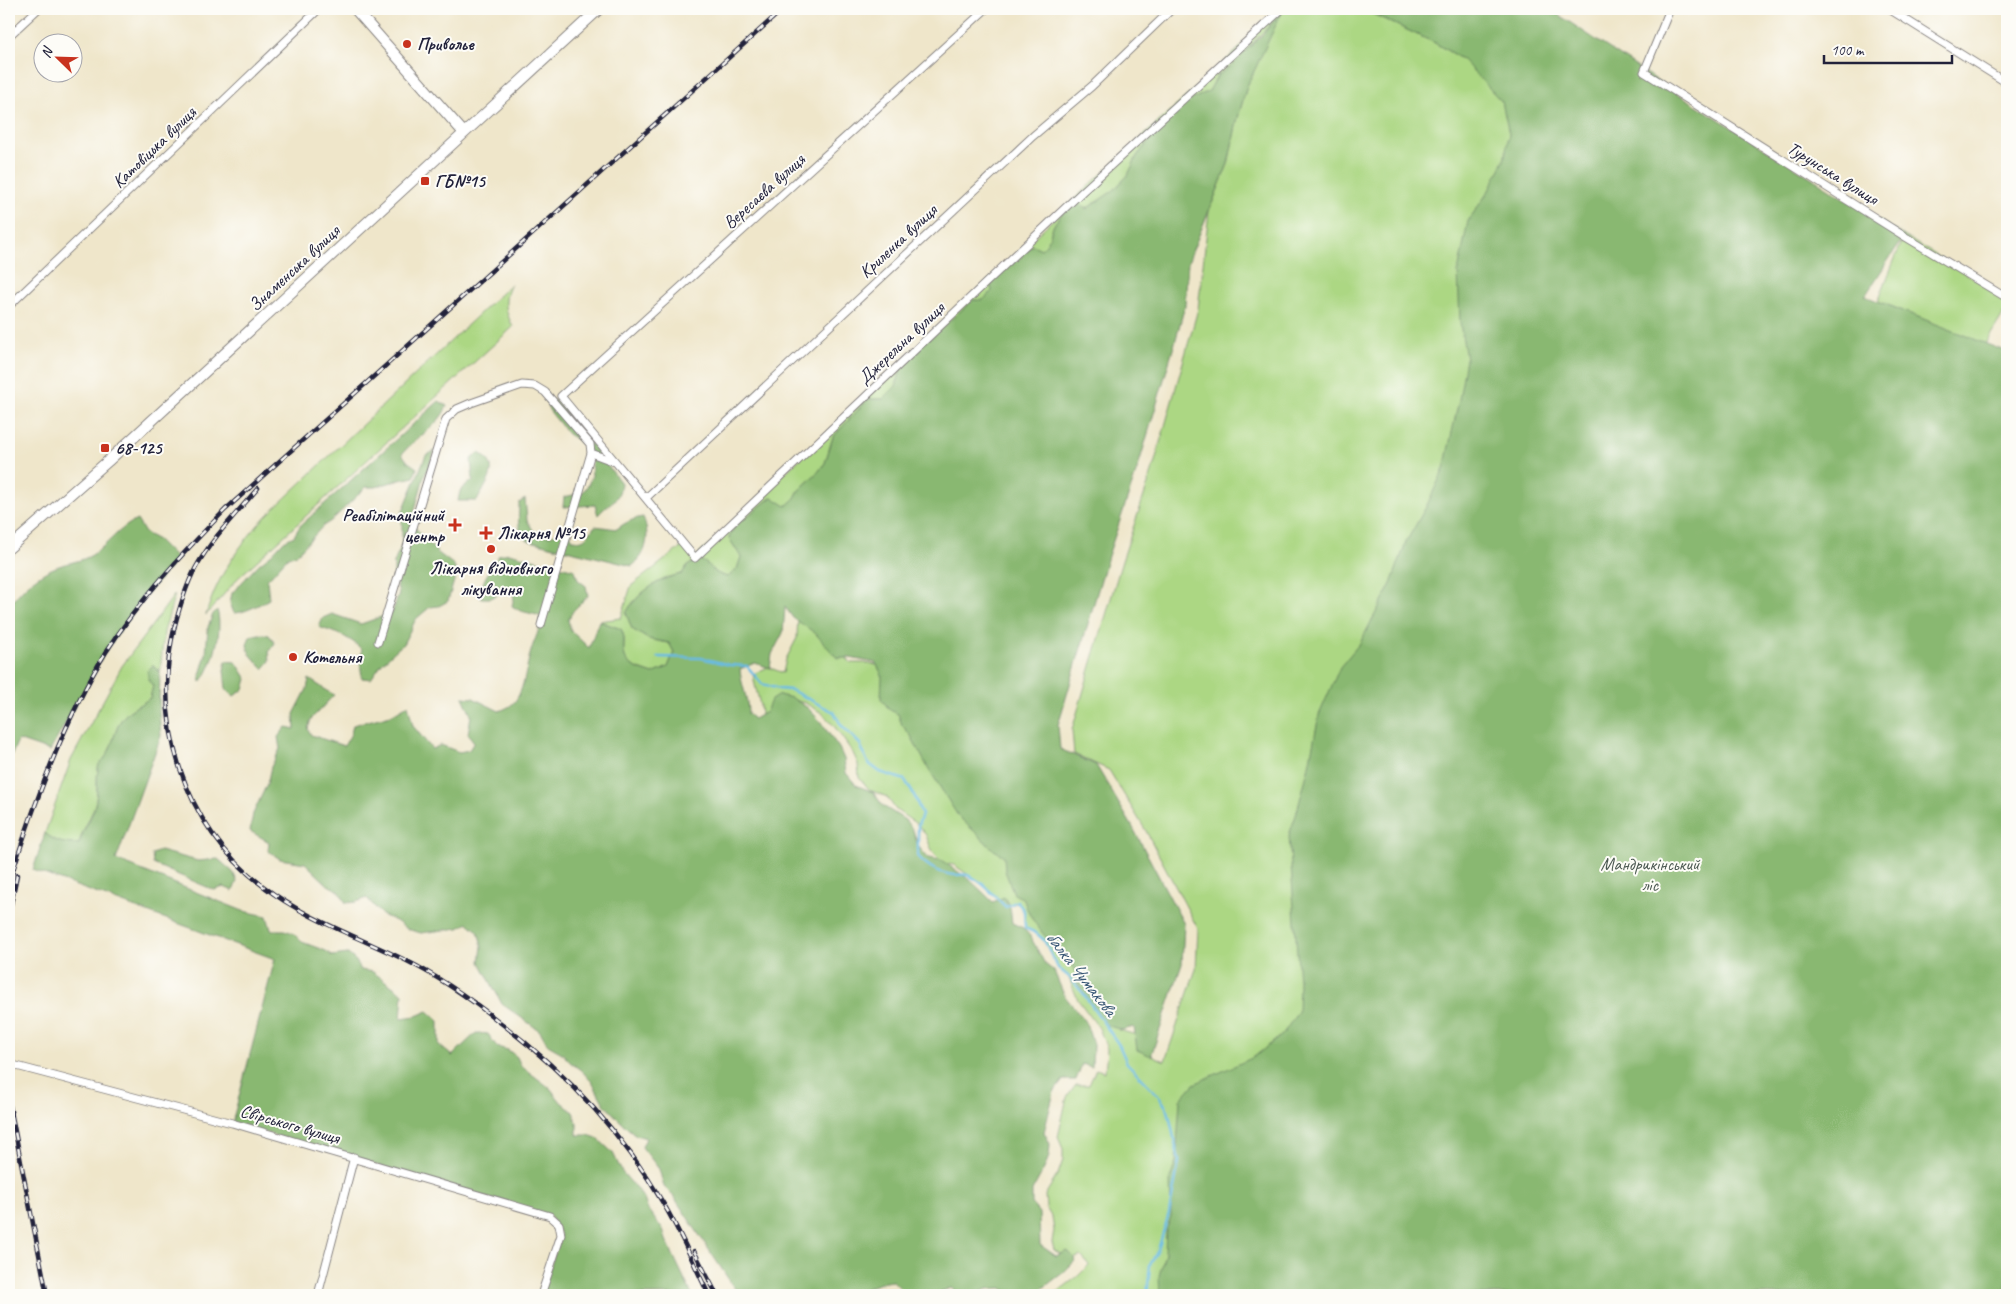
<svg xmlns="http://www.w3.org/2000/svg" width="2016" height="1304" font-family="Caveat,sans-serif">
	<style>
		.green { fill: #acd783; stroke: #677c5f }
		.forest { fill: #89b871; stroke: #566d56 }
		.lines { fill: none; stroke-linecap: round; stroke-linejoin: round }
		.stream { stroke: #68bbe4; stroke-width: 2.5 }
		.street-casing { stroke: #888482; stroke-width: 9 }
		.secondary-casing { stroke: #888482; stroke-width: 12 }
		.street { stroke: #fff; stroke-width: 7 }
		.secondary { stroke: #fff; stroke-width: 10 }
		.rail-casing { stroke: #22223b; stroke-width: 4.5 }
		.rail { stroke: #fdfcf7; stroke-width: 2.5; stroke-dasharray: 8; stroke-linecap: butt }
		.poi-dot { fill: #c8321e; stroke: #fdfcf7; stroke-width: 2 }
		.labels { text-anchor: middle; stroke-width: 4; stroke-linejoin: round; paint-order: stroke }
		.poi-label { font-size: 18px; font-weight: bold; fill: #22223b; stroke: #fdfcf7; text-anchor: start }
		.street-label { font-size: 18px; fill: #22223b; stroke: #fdfcf7 }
		.park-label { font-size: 18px; fill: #4b5851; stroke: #fdfcf7 }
		.water-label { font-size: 19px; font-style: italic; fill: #3a5876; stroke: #fdfcf7 }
	</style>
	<rect width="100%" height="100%" fill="#fdfcf7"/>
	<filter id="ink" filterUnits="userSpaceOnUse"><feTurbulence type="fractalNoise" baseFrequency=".02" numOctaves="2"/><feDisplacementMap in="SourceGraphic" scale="10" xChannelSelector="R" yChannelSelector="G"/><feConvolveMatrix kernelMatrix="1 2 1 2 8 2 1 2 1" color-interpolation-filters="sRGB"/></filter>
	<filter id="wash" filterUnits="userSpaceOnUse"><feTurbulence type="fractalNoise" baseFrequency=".0096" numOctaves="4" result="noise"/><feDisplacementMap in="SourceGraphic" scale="20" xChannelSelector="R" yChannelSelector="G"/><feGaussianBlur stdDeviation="1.12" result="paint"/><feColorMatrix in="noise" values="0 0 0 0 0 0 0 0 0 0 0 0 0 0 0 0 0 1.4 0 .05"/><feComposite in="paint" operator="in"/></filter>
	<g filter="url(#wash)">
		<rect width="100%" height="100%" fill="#efe6ca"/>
		<path class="green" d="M1282,9H1362L1435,43L1463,60L1516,107L1523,138L1517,166L1501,197L1481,226L1471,277L1473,328L1480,364L1473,405L1457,474L1440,512L1419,547L1404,589L1374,648L1353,672L1333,719L1321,774L1309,820L1302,839L1312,986L1311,1016L1295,1039L1268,1061L1208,1088L1194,1104L1189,1165L1183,1184L1185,1220L1180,1236L1178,1258L1172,1280L1173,1295H1053L1077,1277L1089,1265L1081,1256L1070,1260L1054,1250L1052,1242L1054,1230L1052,1218L1046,1208L1045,1195L1058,1174L1063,1160V1149L1058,1137L1067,1097L1076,1085H1089L1096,1069L1105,1072L1107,1049L1099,1028L1078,1000L1068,976L1058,968L1044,940L1036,933L1025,928L1024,911L1018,902L1006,907L983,885L954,865L942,863L932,851L926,835L918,825L896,810L887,797L870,790L859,778L858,764L853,753L834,726L822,713L805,703L793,700L784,705L779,717L768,723L761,718C761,700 755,691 753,674L768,667L783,673L786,659L797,638L798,611L807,623L829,638L851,663H864L889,667L895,679V704L904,715L911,719L915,730L925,740L940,771L972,821L1007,855L1017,860L1019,876L1027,899L1038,903C1042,925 1066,953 1085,964L1093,991L1119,1030L1136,1035L1148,1032L1151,1055L1165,1061L1196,969L1198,929L1146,831L1109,770L1074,754L1072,730L1122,561L1152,472L1198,309L1209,211L1228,164L1237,121L1247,86L1280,14L1230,67L1218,75L1209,91L1185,103L1150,140L1137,156L1128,175L1113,191L1086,209L1076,201C1068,208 1059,216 1054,225C1048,236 1052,240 1041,249L1032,245L990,282L992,291L982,301L973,300L930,341L903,362L896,386L883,399H868L833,437L825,463L819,471L799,490L795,498L786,507L772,497L735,526L729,538L741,557L737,569L728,577C710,574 711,562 697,560L687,566L682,574C659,578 637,593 626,613L632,629L648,639L669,643L674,652L668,667L653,674C643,670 626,667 624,654C623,644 626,638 621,629L599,621L621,618L631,586L685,544L696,557L1083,191Z
			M1904,236L2007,298V308L1985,344L1878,301Z
			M511,284C503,300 505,311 513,327L238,578L206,615C217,576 239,546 266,516Z
			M175,594L164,632L160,672L153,665V686L150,698C140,706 127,709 120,722C112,737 112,754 99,764C96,776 98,788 96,800C93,816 82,828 79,844C65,844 56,843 45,833L71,760L122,666Z"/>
		<path class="forest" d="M1362,9H1550L1644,72L1904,236L1865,296L2007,352V1295H1160L1159,1276L1165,1253L1166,1231L1171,1216L1170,1179L1176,1161L1180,1100L1194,1084L1254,1057L1282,1035L1298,1012L1299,982L1289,835L1296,815L1308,770L1319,715L1340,667L1360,643L1391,584L1406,542L1426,507L1444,469L1459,400L1466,359L1460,323L1458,272L1468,221L1488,192L1504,161L1509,134L1502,102L1463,60L1435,43Z
			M1283,10L1247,86L1237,121L1228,164L1188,262L1185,305L1176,339L1138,467L1108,556L1058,725L1060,749L1096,765L1132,826L1184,924L1182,964L1151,1056L1137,1050L1134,1027L1122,1030L1106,1025L1079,986L1071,959C1053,948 1028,920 1024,899L1014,894L1005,871L1004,856L994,850L958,816L927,766L911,736L902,725L898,714L890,710L881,699L882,675L876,663L850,658H837L815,633L793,618L785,607L783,633L772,654L770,668L755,663L740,669C741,686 748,696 748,714L754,719L766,712L771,700L779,695L792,698L808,708L820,721L839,748L844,759L846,773L856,785L873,792L883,806L905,820L913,830L918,846L928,858L941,860L970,880L993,902L1004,897L1010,907L1012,923L1023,928L1030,936L1045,964L1054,971L1064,995L1086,1023L1093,1044L1092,1067L1082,1064L1076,1080H1063L1054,1092L1044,1132L1050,1144L1049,1156L1044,1169L1032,1191V1204L1039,1213L1040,1245L1056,1256L1068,1251L1076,1260L1064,1272L1034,1295H1014L1001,1288L987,1289L974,1295L962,1294L951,1288L931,1295H907L893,1281C880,1282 871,1286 860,1292L859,1295H739L674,1197L664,1187L659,1169L642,1147L646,1138L636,1135L625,1126L604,1104L592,1082L582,1071L570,1062L562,1053L548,1045L540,1031L502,1004L480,962L482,946L478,931L468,923L459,928L421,933L407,929L396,921L382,915L367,898L356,902L346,903L339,891L328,885L305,863L280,859L268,851L269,842L250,831L253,814L267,784L271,767L280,749L278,737L286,727L295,729L294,714L307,689L309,679L334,695L311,719L308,729L311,735L344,746L351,734L353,725L391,715L408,705L413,726L432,749L441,745L459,752L469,750L474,742L468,734L471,715L463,697L473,698L499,711C505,709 512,706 516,700C525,686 526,667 531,651C535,637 540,633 540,616C529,612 521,613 512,606L514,597L510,588L491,598H481C480,579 491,571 499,555L509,553L575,570L578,580L586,586L588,596L573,611L568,620L571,631L589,648L599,621L621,629C626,638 623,644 624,653C626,667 642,670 653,674L668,667L674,652L669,643L648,639L632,629L626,613C637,593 659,578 682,574L687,566L698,560C711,562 710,574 728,577L737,569L741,557L729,538L735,526L772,497L786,506L795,498L799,490L819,471L825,463L833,437L868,399H883L896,386L903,362L973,300H983L992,291L990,282L1033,245L1041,249C1052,240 1048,236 1054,225C1059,215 1068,208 1076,201L1086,209L1113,191L1128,175L1137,156L1150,140L1185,103L1209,91L1218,75L1230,67L1262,35Z
			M546,400L555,401L570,416L621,483C619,503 610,501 598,515L595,505L563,507L564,497L582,493L588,485L592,476L591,453L585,445L568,434L549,410Z
			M439,401L447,406C439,427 415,437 402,454L408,462L417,468L414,477L395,481L376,487H366L331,521L323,526L297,554L288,557L267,580L269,599C259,605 244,613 234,613L230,603L232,593L259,564L272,554L284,541L294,536L300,526Z
			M435,451L424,477L411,523L438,553L454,565L456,574L448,601L439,606L430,607L416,619L403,644L382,663L371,679L362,678L360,661L362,650C351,637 335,633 319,627L323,618L332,614L361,624L392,613L399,594L394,573V563L402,544V513L426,455Z
			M479,453C503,466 486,483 477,501H458L460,491L473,480L471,459Z
			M525,499L527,520L534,532L549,536L556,534L559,528H567L573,540C586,543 587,535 595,526L617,529C624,523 635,518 643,517C650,534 648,554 632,566L530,541C515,534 519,517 519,503Z
			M137,520L145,533L158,540L177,559L142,600L104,654L50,751L18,740L9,762V606C22,588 38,573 59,566C71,562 82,561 92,555C108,545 119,527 137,520Z
			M217,610C223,629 214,666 201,682L200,675L206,654L208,627L213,614Z
			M259,634L269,635L275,643L269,651L270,661L263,669L250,654L247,645L250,636Z
			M226,661L236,662L247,679L244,689L234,696L226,689L224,670Z
			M153,665L160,672L159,710L161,736L116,860L243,911L267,916L271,930H285L293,933L302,942L326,951L332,956L348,954L356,961L361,970L373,972L403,994L401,1018L416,1016L428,1011L439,1021V1045L452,1056L476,1033L488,1034L497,1047L508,1050L517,1057L521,1066L550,1088L561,1102L573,1112L577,1123V1135H588L597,1138L613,1153L622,1172L636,1188L644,1199L648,1210L663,1230L666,1240L692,1295H541L561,1235L550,1216L232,1123L275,959L33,870L45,833C56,843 65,844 79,844C83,828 94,816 96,800C98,788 96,776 99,764C112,754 112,737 120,722C127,709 140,706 150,698L153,686L149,681L147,671Z
			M160,851L198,861L218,859L233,872L237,881L233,891L224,887L214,890L153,864L152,854Z"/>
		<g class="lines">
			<path class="stream" d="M658,657L701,658L730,665L747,666L762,684L779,689L791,690L834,712L841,725L860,744L868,763L880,772L905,780L915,797L922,815L918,825V856C927,867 941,874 955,875C959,875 963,874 967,875C982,880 995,897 1006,907L1017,901L1024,911L1025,928L1036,933L1044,940L1058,968L1068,976L1083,993L1119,1045L1127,1063L1159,1096L1168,1110L1179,1161L1169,1213L1158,1250L1150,1265L1147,1295"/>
		</g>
	</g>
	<g filter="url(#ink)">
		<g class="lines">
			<g class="street-casing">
				<path id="street" d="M986,9L561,396L695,558L1083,191L1282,9
					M1670,9L1644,72L1904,236L2007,298
					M1889,9L2007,83
					M9,36L38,9
					M9,306L319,9
					M591,453L615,462
					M646,498L1033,136L1092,86L1172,9
					M378,642L446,419L457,409L471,403L522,385L535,386L545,392L590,444L591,453L541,625
					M9,1064L232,1123L550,1216L559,1224L561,1235L541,1295
					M318,1295L354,1157"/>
			</g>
			<g class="secondary-casing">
				<path id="secondary" d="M355,9L464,133
					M9,548L108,461L599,9"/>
			</g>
			<use href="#street" class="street"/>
			<use href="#secondary" class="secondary"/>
			<g class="rail-casing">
				<path id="rail" d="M258,488C236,514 212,538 195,569C186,586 180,606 175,625C151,721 183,825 263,886C305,919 359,937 407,961C439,977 469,998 497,1020C563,1070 622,1132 663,1203C681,1233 694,1265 709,1295
					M9,883C33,807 64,720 106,652C140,599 182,554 225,510L783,9
					M9,914L17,875
					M9,1101L47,1295
					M694,1251L717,1295"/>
			</g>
			<use href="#rail" class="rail"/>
		</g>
	</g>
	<g class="poi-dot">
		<circle cx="407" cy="44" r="5"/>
		<rect x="420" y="176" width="10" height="10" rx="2.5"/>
		<rect x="100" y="443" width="10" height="10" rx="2.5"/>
		<path d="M452.5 517.5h5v5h5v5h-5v5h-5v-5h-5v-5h5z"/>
		<path d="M483.5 525.5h5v5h5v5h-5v5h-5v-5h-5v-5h5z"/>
		<circle cx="491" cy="549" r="5"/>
		<circle cx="293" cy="657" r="5"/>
	</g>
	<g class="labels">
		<g class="poi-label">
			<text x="417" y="50">Приволье</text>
			<text x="435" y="187">ГБ№15</text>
			<text x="115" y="454">68-125</text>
			<text x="444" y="521" text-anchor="end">Реабілітаційний<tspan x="444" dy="21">центр</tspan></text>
			<text x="497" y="539">Лікарня №15</text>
			<text x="491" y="574" text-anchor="middle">Лікарня відновного<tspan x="491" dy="21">лікування</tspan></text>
			<text x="303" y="663">Котельня</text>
		</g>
		<g class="street-label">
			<text transform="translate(154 147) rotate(-44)" y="6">Катовіцька вулиця</text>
			<text transform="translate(1833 173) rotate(32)" y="6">Турунська вулиця</text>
			<text transform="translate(764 191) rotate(-42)" y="6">Вересаєва вулиця</text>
			<text transform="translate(898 241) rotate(-43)" y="6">Криленка вулиця</text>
			<text transform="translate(294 268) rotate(-43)" y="6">Знаменська вулиця</text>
			<text transform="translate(901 343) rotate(-43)" y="6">Джерельна вулиця</text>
			<text transform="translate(290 1124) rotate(16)" y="6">Свірського вулиця</text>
		</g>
		<g class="park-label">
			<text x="1650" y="870">Мандрикінський<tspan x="1650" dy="21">ліс</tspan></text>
		</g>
		<g class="water-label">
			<text transform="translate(1082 973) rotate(52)" y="7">балка Чумакова</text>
		</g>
	</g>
	<rect width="2016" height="1304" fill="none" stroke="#fdfcf7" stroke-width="30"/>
	<g transform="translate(58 58) rotate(293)"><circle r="24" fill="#fdfcf7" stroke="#a5a5ac"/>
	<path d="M0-4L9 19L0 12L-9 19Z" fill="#c8321e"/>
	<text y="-8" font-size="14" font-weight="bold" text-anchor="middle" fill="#22223b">N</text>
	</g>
	<path d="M1824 55v8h128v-8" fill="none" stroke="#22223b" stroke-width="2.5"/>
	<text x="1831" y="55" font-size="15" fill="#22223b" stroke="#fdfcf7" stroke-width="4" paint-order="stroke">100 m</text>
</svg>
